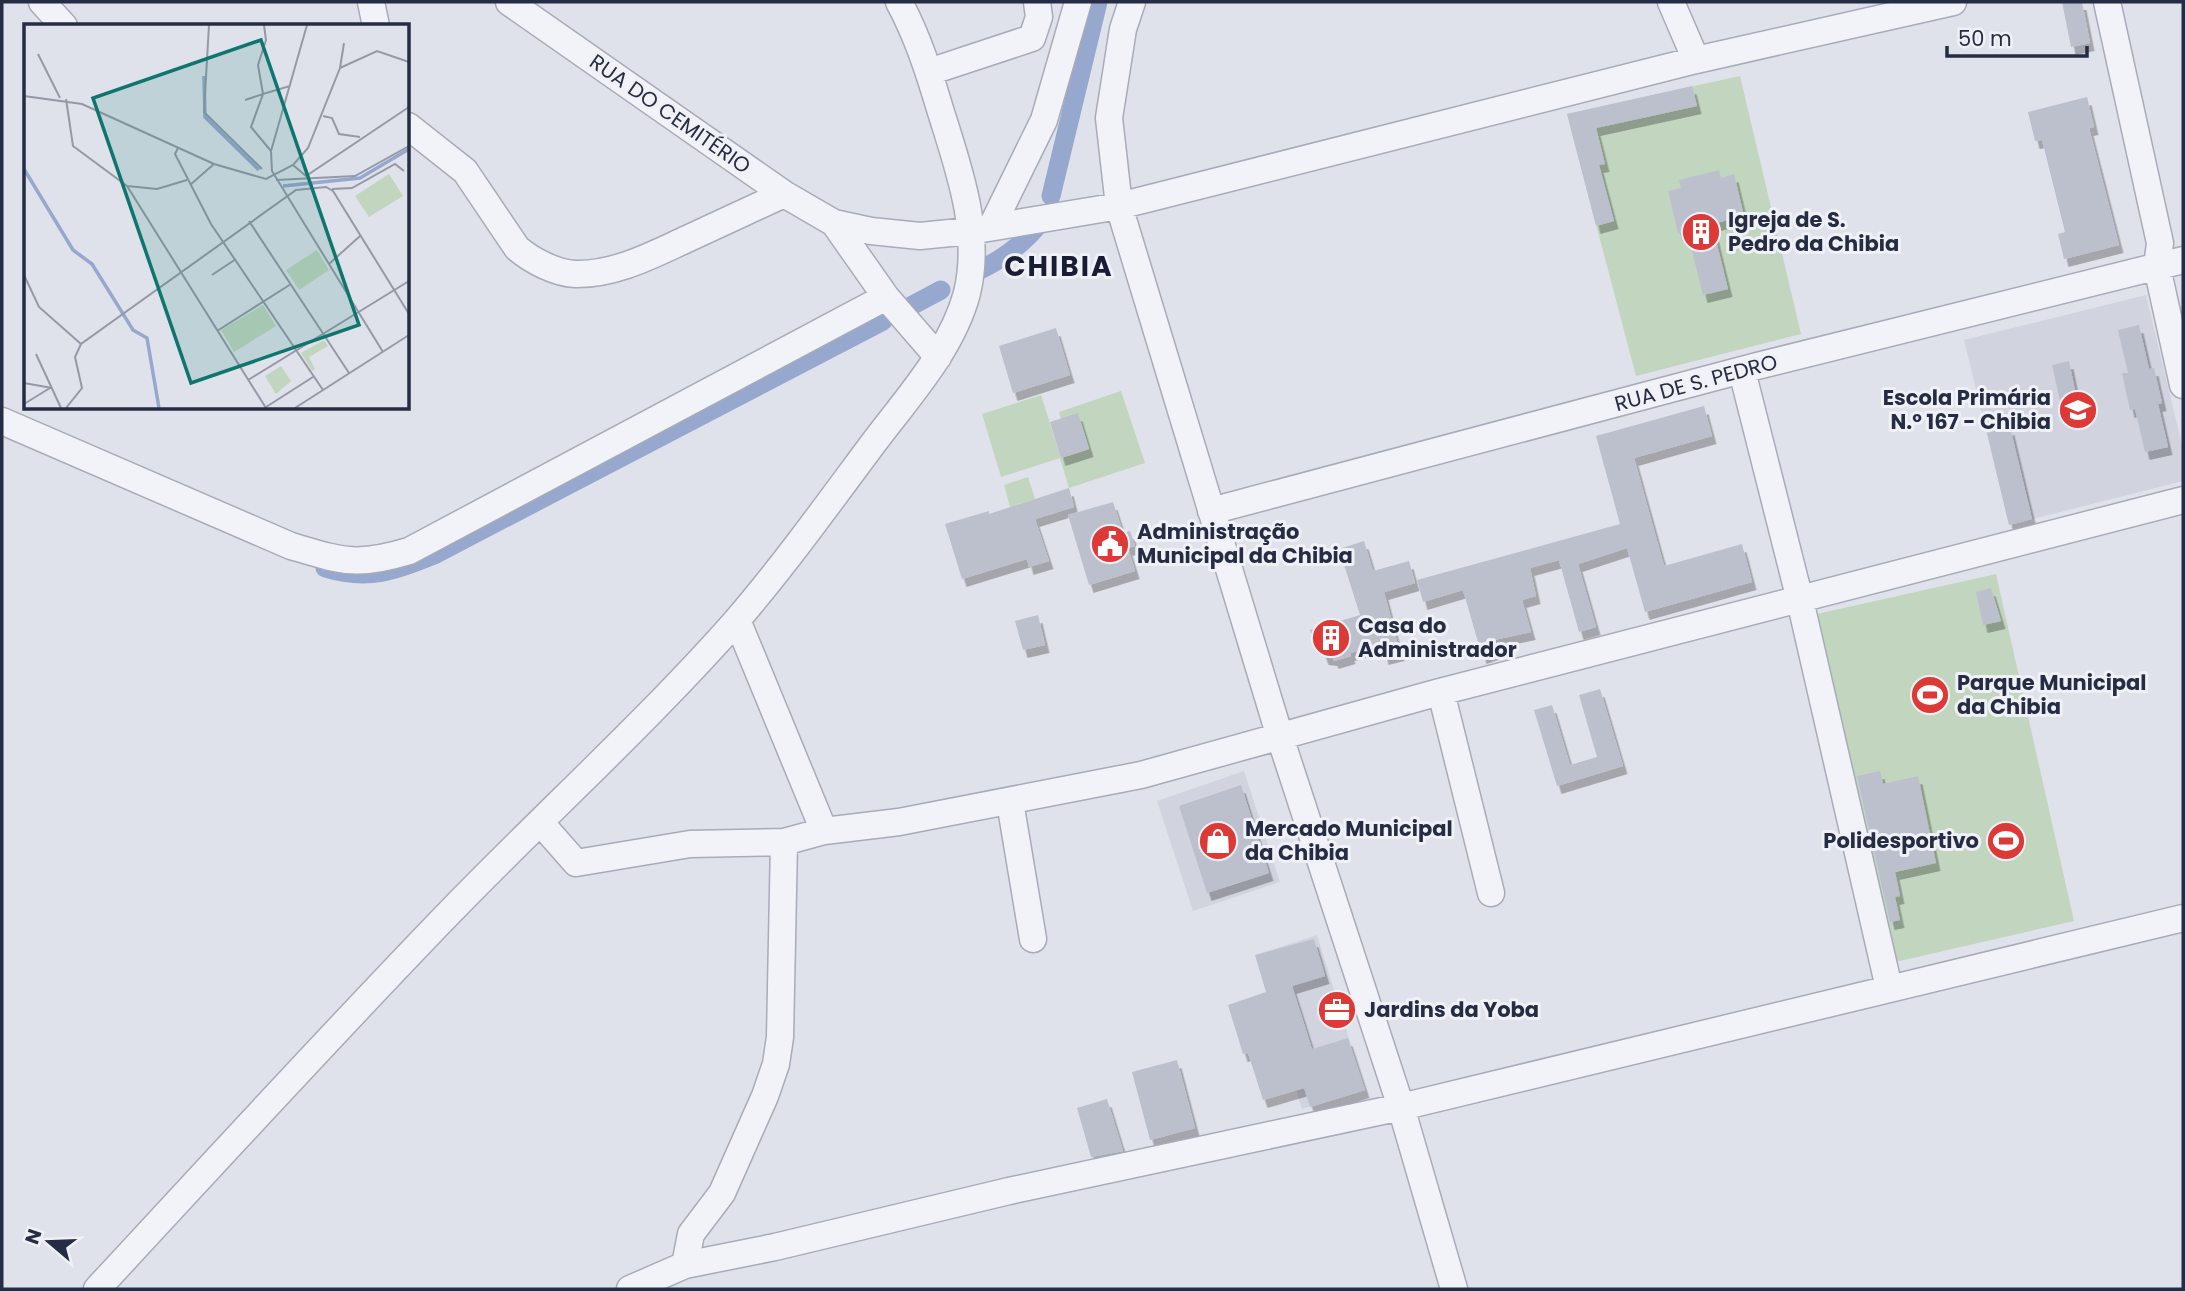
<svg xmlns="http://www.w3.org/2000/svg" width="2185" height="1291" font-family="Poppins,sans-serif">
	<style>
		.built { fill: #d1d4df }
		.green { fill: #c1d5bf }
		.lines { fill: none; stroke-linecap: round; stroke-linejoin: round }
		.canal { stroke: #96a8ce; stroke-width: 19 }
		.building { fill: #bcc0cd; filter: url(#shadow) }
		.minor-casing { stroke: #a8abb8; stroke-width: 29 }
		.minor { stroke: #f2f3f8; stroke-width: 26 }
		.labels { text-anchor: middle; stroke-width: 6; stroke-linejoin: round; paint-order: stroke }
		.street-label { font-size: 21px; fill: #262c43; stroke: #eff1f7 }
		.poi-label { font-size: 21px; font-weight: bold; fill: #262c43; stroke: #eff1f7; text-anchor: start }
		.district-label { font-size: 28px; font-weight: bold; letter-spacing: 2px; fill: #191d34; stroke: #eff1f7 }
		.inset-river { fill: none; stroke: #96a8ce; stroke-width: 3.5 }
		.inset-road { fill: none; stroke: #9599a7; stroke-width: 2 }
		.view { fill: #0f766e; fill-opacity: 0.15; stroke: #0f766e; stroke-width: 3.5 }
		.inset-edge { fill: none; stroke: #262c43; stroke-width: 3.5 }
	</style>
	<defs>
		<filter id="shadow"><feDropShadow dx="4.5" dy="8" stdDeviation="0" flood-color="#0004"/></filter>
	</defs>
	<rect width="100%" height="100%" fill="#dfe2ea"/>
	<path class="built" d="M2146,295L2183,449V481L2009,525L1964,340Z
		M1244,771L1280,882L1193,911L1157,801Z
		M1317,935L1365,1090L1302,1109L1255,955Z"/>
	<path class="green" d="M1740,76L1801,334L1636,376L1567,114Z
		M1121,391L1145,463L1069,488L1060,458L1001,477L982,414L1041,395L1061,458L1089,449L1078,414L1061,419L1059,412Z
		M1028,477L1035,499L1010,507L1004,485Z
		M1996,574L2074,921L1895,962L1817,614Z"/>
	<g class="lines">
		<path class="canal" d="M1051,196L1098,2
			M976,272C1001,260 1023,245 1040,223
			M911,306L941,290
			M325,568C368,581 395,571 434,555L883,321"/>
	</g>
	<path class="building" d="M2062,2H2082L2090,43L2071,47Z
		M1692,86L1697,106L1596,128L1605,164L1599,165L1614,221L1596,226L1567,114Z
		M2087,97L2094,127L2089,128L2119,245L2064,259L2058,234L2065,232L2042,140L2035,141L2028,112Z
		M1719,170L1721,178L1734,174L1744,216L1712,224L1728,289L1703,295L1687,231L1678,233L1668,191L1681,188L1679,180Z
		M2139,325L2149,369L2154,368L2162,403L2158,404L2168,447L2145,452L2135,409L2130,410L2122,373H2128L2118,330Z
		M1056,328L1070,375L1013,393L999,346Z
		M2069,361L2080,415L2064,419L2052,365Z
		M1704,406L1712,436L1634,458L1664,566L1742,544L1752,582L1645,612L1627,548L1578,564L1596,627L1579,632L1559,560L1530,568L1536,596L1522,600L1531,632L1494,640L1497,651L1482,656L1463,590L1423,602L1417,580L1620,524L1596,436Z
		M1078,413L1089,449L1061,458L1050,422Z
		M2010,427L2032,519L2009,525L1987,433Z
		M1069,488L1074,507L1035,519L1049,561L1029,567L1027,559L962,579L945,524L989,511V514Z
		M1113,502L1123,533L1130,531L1135,546L1128,548L1135,571L1089,585L1068,515Z
		M1364,541L1373,571L1409,561L1415,583L1384,592L1400,653L1384,657L1381,644L1350,653L1351,656L1334,661L1333,658L1324,657L1319,643L1314,644L1310,630L1360,615L1339,549Z
		M1991,588L2001,621L1983,625L1976,592Z
		M1038,615L1045,645L1023,650L1015,621Z
		M1600,689L1623,766L1557,786L1534,710L1552,705L1570,765L1597,757L1579,695Z
		M1880,771L1883,784L1918,776L1936,863L1895,872L1900,896L1895,897L1900,920L1890,922L1857,776Z
		M1241,785L1269,873L1207,893L1179,806Z
		M1314,939L1325,976L1292,986L1312,1049L1348,1038L1365,1090L1310,1107L1304,1088L1263,1100L1248,1053L1243,1054L1228,1005L1266,992L1255,955Z
		M1177,1060L1195,1128L1150,1140L1132,1072Z
		M1107,1099L1123,1151L1091,1157L1077,1108Z"/>
	<g class="lines">
		<g class="minor-casing">
			<path id="minor" d="M42,2L64,26
				M371,2L376,26
				M509,2L784,194L834,223L871,231L920,236L970,231L1119,206L1696,60L1671,2
				M1132,2L1123,29L1109,118L1119,206L1280,737L1401,1107L1454,1289
				M2107,2L2160,243L2157,267L2183,385
				M1696,60L1953,2
				M929,72L1032,38L1039,17L1037,2
				M408,126L465,171L517,248C532,261 556,273 575,274C615,275 652,255 687,239C719,224 752,209 784,194
				M834,223L886,297L938,357
				M992,226L1044,120L1078,2
				M1742,371L1800,600L1889,988
				M2,421L291,546C342,561 356,567 409,551L886,297
				M1211,511L1757,366L2183,260
				M737,620L824,831
				M1441,692L1491,893
				M1010,802L1033,939
				M540,822L576,863L690,844L784,842L824,831L899,822L1141,775L1436,693L2183,500
				M685,1265L691,1234L722,1193L765,1096L776,1064L780,1037L784,842
				M97,1289C214,1163 330,1036 450,912C545,814 647,722 737,620C785,564 828,504 872,445C907,398 952,350 967,293C982,231 958,167 940,109C929,72 917,35 899,2
				M630,1289L685,1265L775,1247L1009,1191L1401,1107L2183,918"/>
		</g>
		<use href="#minor" class="minor"/>
	</g>
	<defs>
		<g id="building-disc" transform="scale(2.0125)"><circle r="9.5" fill="#dd3937" stroke="#eff1f7"/><path d="M-4-6H4V6H1V3H-1V6H-4ZM-2.5-4.3h1.7v1.8h-1.7ZM.8-4.3h1.7v1.8H.8ZM-2.5-1h1.7V.8h-1.7ZM.8-1h1.7V.8H.8Z" fill="#fff"/></g>
		<g id="school-disc" transform="scale(2.0125)"><circle r="9.5" fill="#dd3937" stroke="#eff1f7"/><path d="M0-5L7-2L0 1L-7-2ZM-4 1L0 2.5L4 1V4Q0 6-4 4Z" fill="#fff"/></g>
		<g id="civic-disc" transform="scale(2.0125)"><circle r="9.5" fill="#dd3937" stroke="#eff1f7"/><path d="M-.6-6.5H3V-4.5H.6V-3L4-1V1h2V6H-6V1h2V-1L-.6-3ZM-1.2 2.5V6h2.4V2.5Z" fill="#fff"/></g>
		<g id="stadium-disc" transform="scale(2.0125)"><circle r="9.5" fill="#dd3937" stroke="#eff1f7"/><path d="M0-5a6.5 5 0 1 0 0 10a6.5 5 0 1 0 0-10ZM-3.5-1.8h7v3.6h-7Z" fill="#fff"/></g>
		<g id="shop-disc" transform="scale(2.0125)"><circle r="9.5" fill="#dd3937" stroke="#eff1f7"/><path d="M-5-2.5h2.3a2.7 3.5 0 0 1 5.4 0H5L5.5 6h-11ZM-1.5-2.5h3a1.5 2.3 0 0 0-3 0Z" fill="#fff"/></g>
		<g id="office-disc" transform="scale(2.0125)"><circle r="9.5" fill="#dd3937" stroke="#eff1f7"/><path d="M-6-3h4V-5.5h4V-3h4V5H-6ZM-1-4.5V-3h2v-1.5ZM-6 0V1H6V0Z" fill="#fff"/></g>
	</defs>
	<g fill-rule="evenodd">
		<use href="#building-disc" x="1701" y="232"/>
		<use href="#school-disc" x="2078" y="410"/>
		<use href="#civic-disc" x="1110" y="544"/>
		<use href="#building-disc" x="1331" y="638"/>
		<use href="#stadium-disc" x="1930" y="695"/>
		<use href="#shop-disc" x="1218" y="841"/>
		<use href="#stadium-disc" x="2006" y="841"/>
		<use href="#office-disc" x="1337" y="1010"/>
	</g>
	<g class="labels">
		<g class="street-label">
			<text transform="translate(670 114) rotate(35)" y="7">RUA DO CEMITÉRIO</text>
			<text transform="translate(1696 383) rotate(-15)" y="7">RUA DE S. PEDRO</text>
		</g>
		<g class="poi-label">
			<text x="1728" y="227">Igreja de S.<tspan x="1728" dy="24">Pedro da Chibia</tspan></text>
			<text x="2051" y="405" text-anchor="end">Escola Primária<tspan x="2051" dy="24">N.º 167 - Chibia</tspan></text>
			<text x="1137" y="539">Administração<tspan x="1137" dy="24">Municipal da Chibia</tspan></text>
			<text x="1358" y="633">Casa do<tspan x="1358" dy="24">Administrador</tspan></text>
			<text x="1957" y="690">Parque Municipal<tspan x="1957" dy="24">da Chibia</tspan></text>
			<text x="1245" y="836">Mercado Municipal<tspan x="1245" dy="24">da Chibia</tspan></text>
			<text x="1979" y="848" text-anchor="end">Polidesportivo</text>
			<text x="1364" y="1017">Jardins da Yoba</text>
		</g>
		<g class="district-label">
			<text x="1059" y="276">CHIBIA</text>
		</g>
	</g>
	<g transform="translate(24 24)">
		<rect width="385" height="385" fill="#dfe2ea"/>
		<path d="M365,150L379,172L345,193L331,172ZM293,226L305,246L275,266L262,246ZM239,281L252,302L210,328L197,306ZM300,316L304,322L285,333L291,345L288,347L277,329ZM257,342L267,357L252,370L241,352Z" fill="#c1d5bf"/>
		<path class="inset-river" d="M180,52L181,93L235,146M0,145L49,226L68,240L109,306L123,314L135,384M259,162L336,154L385,125"/>
		<path class="inset-road" d="M185,1L180,88L238,145M240,1L242,16L234,41L239,70L266,62M283,1L247,127L248,147L305,240L336,212M320,19L316,44L353,27L385,38M14,30L36,74M0,72L58,80L190,140L242,155L269,141L284,124L316,44M42,75L49,122L103,162L242,384M221,76L239,70L227,103L247,127M299,92L308,94L315,110L336,113M154,124L151,130L187,200L299,366M269,141L282,152L385,83M252,156L331,152L385,122M166,161L190,140M103,162L133,165L163,156M308,165L328,164L371,140L380,147M225,197L325,349M305,240L359,328M0,251L15,283L57,320M188,251L212,235M193,307L267,260M12,330L37,384M224,356L385,257M0,359L28,364M0,380L26,364M242,383L289,353M42,384L58,364L51,333L57,320L272,166L302,163L309,167L385,290M271,384L385,311"/>
		<path class="view" d="M237,16L335,301L167,359L69,74Z"/>
		<rect width="385" height="385" class="inset-edge"/>
	</g>
	<rect width="2185" height="1291" fill="none" stroke="#262c43" stroke-width="7"/>
	<g transform="translate(49 1242) rotate(289)" stroke="#eff1f7" stroke-width="5" paint-order="stroke">
	<path d="M0-5L12 26L0 18L-12 26Z" fill="#262c43"/>
	<text y="-10" font-size="19" font-weight="bold" text-anchor="middle" fill="#262c43">N</text>
	</g>
	<path d="M1947 46v10h140v-10" fill="none" stroke="#262c43" stroke-width="3.5"/>
	<text x="1958" y="46" font-size="21" fill="#262c43" stroke="#eff1f7" stroke-width="5" paint-order="stroke">50 m</text>
</svg>
